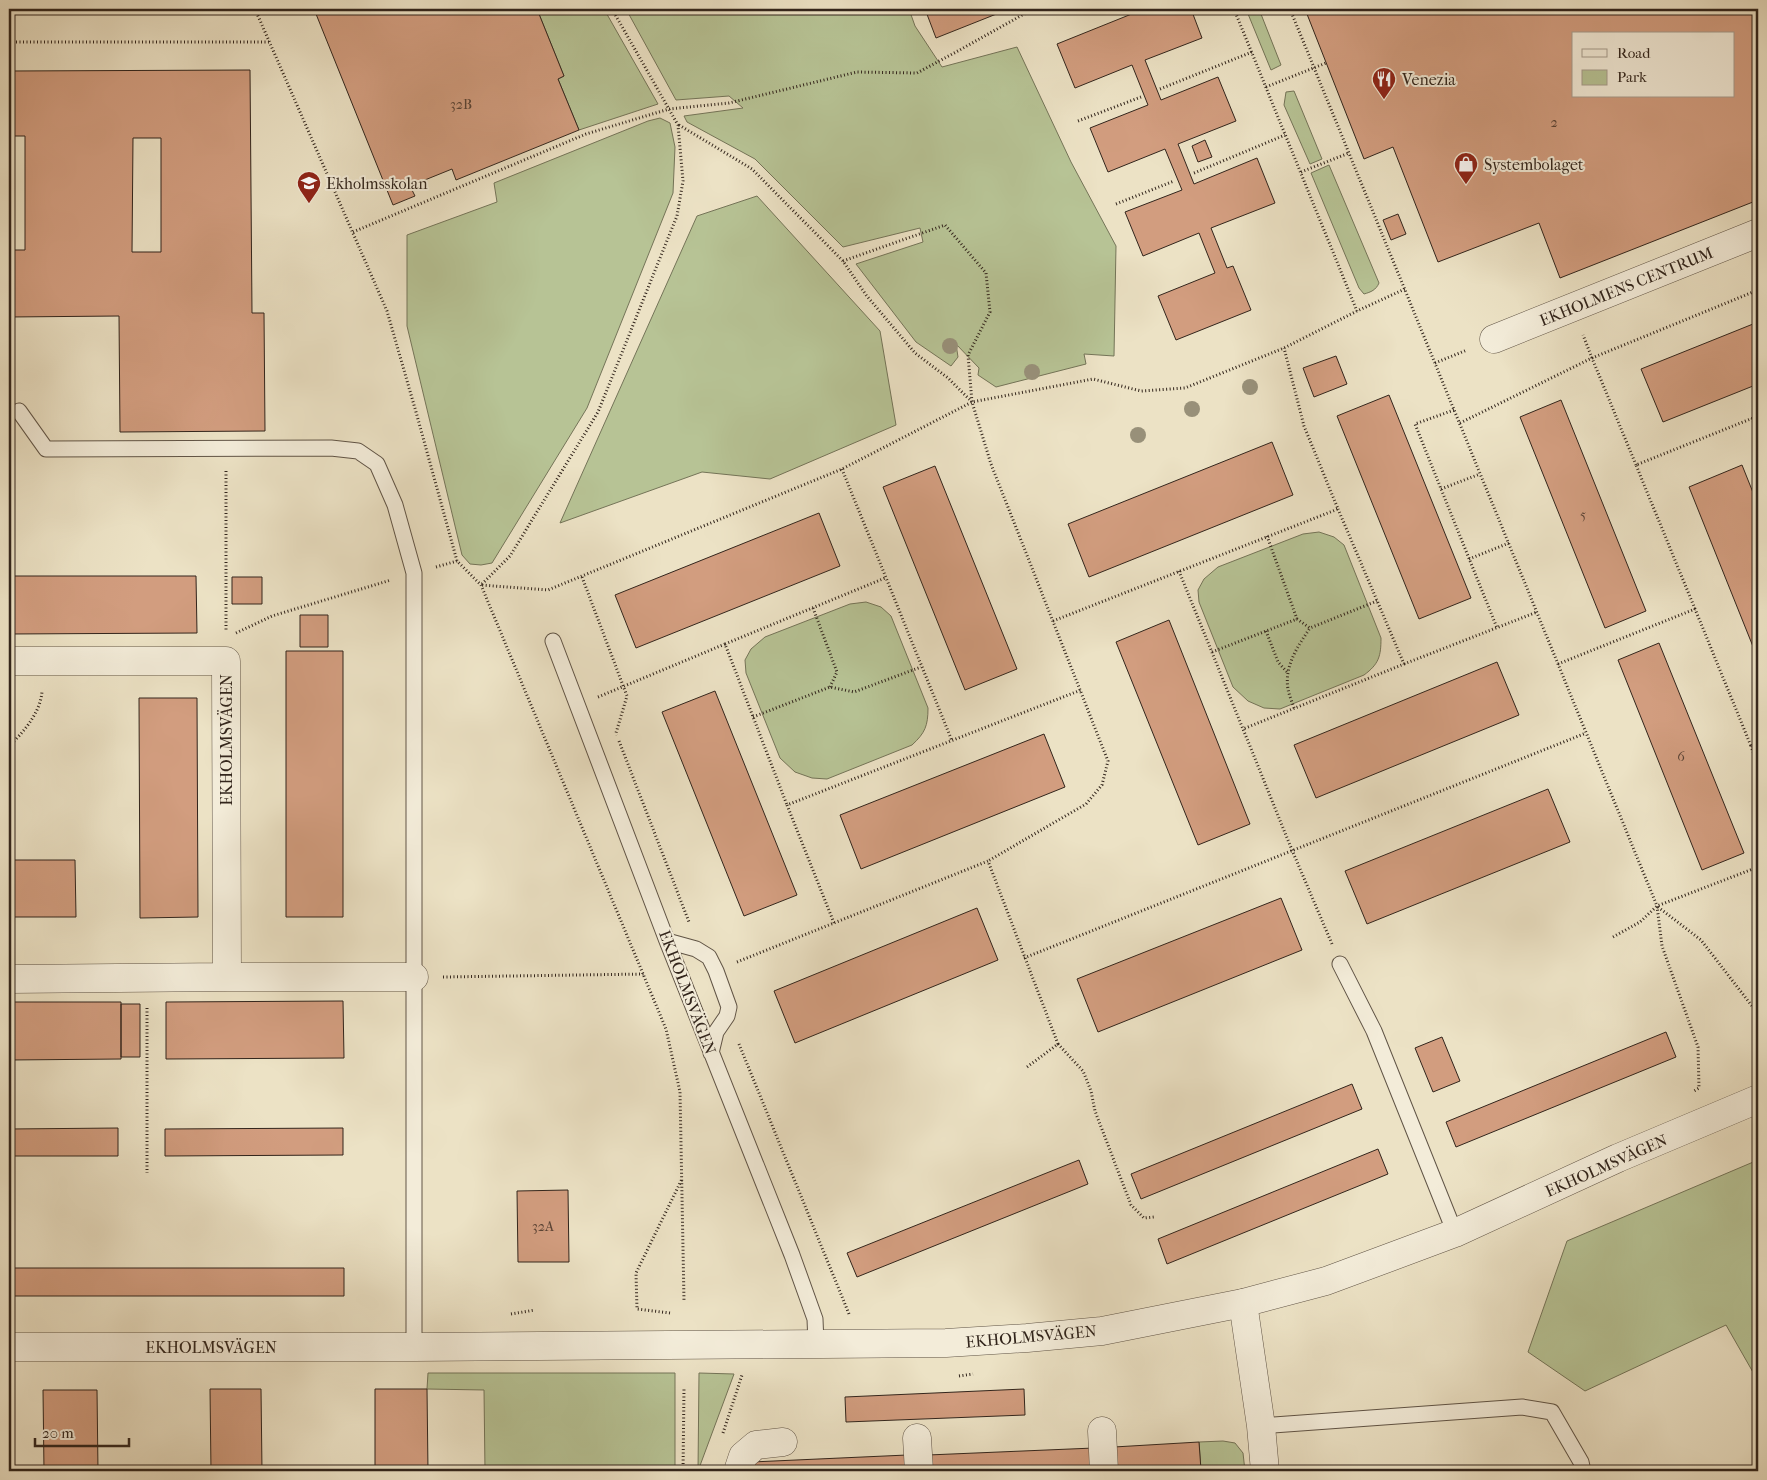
<svg xmlns="http://www.w3.org/2000/svg" width="1767" height="1480" font-family="'IM FELL French Canon',serif">
	<style>
		.green { fill: #b7c395; stroke: #747458 }
		.building { fill: #d29d7f; stroke: #32251c; fill-rule: evenodd }
		.lines { fill: none; stroke-linecap: round; stroke-linejoin: round }
		.service-casing { stroke: #605446; stroke-width: 17 }
		.minor-casing { stroke: #605446; stroke-width: 29 }
		.tertiary-casing { stroke: #605446; stroke-width: 29 }
		.path { stroke: #32251c; stroke-width: 3; stroke-dasharray: 1 2.5; stroke-linecap: butt }
		.service { stroke: #f3ecd9; stroke-width: 15 }
		.minor { stroke: #f3ecd9; stroke-width: 28 }
		.tertiary { stroke: #f3ecd9; stroke-width: 28 }
		.tree { fill: #989079 }
		.labels { text-anchor: middle; stroke-width: 4; stroke-linejoin: round; paint-order: stroke }
		.number-label { font-size: 14px; fill: #5a4335 }
		.poi-label { font-size: 16px; fill: #32251c; stroke: #f3ecd9; text-anchor: start }
		.street-label { font-size: 16px; fill: #32251c; stroke: #f3ecd9 }
	</style>
	<rect width="100%" height="100%" fill="#ece2c5"/>
	<filter id="stains"><feTurbulence type="fractalNoise" baseFrequency=".004" numOctaves="4"/><feColorMatrix values="0 0 0 0 .2 0 0 0 0 .09 0 0 0 0 .02 0 0 0 .5 -.17"/></filter>
	<radialGradient id="worn" r=".72"><stop offset=".6" stop-color="#630" stop-opacity="0"/><stop offset="1" stop-color="#630" stop-opacity=".3"/></radialGradient>
	<path class="green" d="M537,9H604L658,104L579,130L558,79L564,76Z
		M626,9H909L915,26L942,67L1017,47L1071,162L1116,246L1114,356L1084,354L1086,364L996,387L978,375L979,368L956,344L958,357L951,366L916,342L856,264L923,242L920,228L843,247L755,159L687,122L684,116L743,108L729,96L676,100Z
		M1246,9H1259L1281,65L1271,70Z
		M1294,91L1322,159L1310,164L1284,105L1286,92Z
		M660,118L670,123L675,147L673,193L587,408L492,563L481,565L470,564L462,555L407,326V235L497,202L494,183L648,121Z
		M1329,165L1379,283C1376,290 1371,292 1364,294L1359,288L1311,173Z
		M757,196L880,331L896,425L770,479L702,472L560,523L697,216Z
		M1319,532L1334,537L1344,545L1381,638C1381,656 1379,664 1364,675L1280,709L1264,708L1248,701L1233,687L1199,602L1198,590L1204,579L1218,567L1303,534Z
		M866,602L881,607L891,616L928,708C928,726 925,733 912,745L827,779L812,778L795,772L780,758L746,673L745,660L751,649L765,637L850,604Z
		M1758,1160V1381L1726,1325L1585,1391L1528,1352L1567,1241Z
		M428,1373H675V1471H485L484,1390L427,1389Z
		M699,1373L734,1374L698,1471Z
		M1223,1441L1235,1443L1243,1453L1245,1471H1201L1199,1442Z"/>
	<path class="building" d="M314,9H537L564,76L558,79L579,130L456,180L452,169L410,186L415,196L393,205Z
		M925,9H1009L936,38Z
		M1144,9H1191L1202,38L1145,60L1161,100L1218,77L1236,121L1178,144L1194,184L1257,158L1275,203L1211,228L1227,268L1233,266L1251,310L1176,340L1158,296L1215,273L1199,233L1143,256L1125,212L1182,190L1165,149L1108,172L1090,128L1148,105L1132,65L1075,88L1057,44Z
		M1305,9H1758V200L1560,278L1539,223L1438,262L1393,147L1364,159ZM1573,34H1733V96H1573Z
		M250,70L252,313H264L265,431L120,432L119,316L9,317V250H25V136H9V71ZM133,138H161V252H132Z
		M1205,140L1212,157L1198,162L1192,146Z
		M1398,214L1406,234L1391,240L1383,220Z
		M1758,322V384L1663,422L1641,369Z
		M1336,356L1347,384L1314,397L1303,368Z
		M1389,395L1471,598L1419,619L1337,416Z
		M1561,400L1646,611L1605,628L1520,417Z
		M1272,442L1293,495L1089,577L1068,524Z
		M1742,465L1758,505V659L1689,487Z
		M935,466L1017,669L965,690L883,487Z
		M819,513L840,566L636,648L615,595Z
		M9,576H196L197,633L9,634Z
		M232,577H262V604H232Z
		M300,615H328V647H300Z
		M1169,620L1250,824L1198,845L1116,642Z
		M1659,643L1744,853L1702,870L1618,660Z
		M286,651H343V917H286Z
		M1497,662L1519,715L1316,798L1294,745Z
		M715,691L797,895L744,916L662,712Z
		M139,698H197L198,917L140,918Z
		M1044,734L1065,787L861,869L840,815Z
		M1548,789L1570,842L1367,924L1345,871Z
		M9,860H75L76,917H9Z
		M1281,898L1302,950L1098,1032L1077,979Z
		M977,908L998,960L795,1043L774,991Z
		M343,1001L344,1058L166,1059V1002Z
		M9,1002H121V1059L9,1060Z
		M121,1004H140V1057H121Z
		M1666,1032L1676,1057L1456,1147L1446,1122Z
		M1442,1037L1460,1081L1433,1092L1415,1048Z
		M1352,1084L1362,1109L1141,1199L1131,1174Z
		M118,1128V1156H9V1129Z
		M343,1128V1155L165,1156V1129Z
		M1378,1149L1388,1174L1167,1264L1158,1239Z
		M1079,1160L1088,1184L857,1277L847,1253Z
		M568,1190L569,1262H518L517,1191Z
		M9,1268H344V1296H9Z
		M210,1389H261L262,1471H211Z
		M375,1389H427L428,1471H375Z
		M1024,1389L1025,1415L846,1422L845,1397Z
		M43,1390H97L98,1471H44Z
		M1199,1442L1201,1470L1115,1471L1114,1447Z
		M1094,1448L1095,1471H929L928,1455Z
		M907,1455V1471H752V1462Z"/>
	<g class="lines">
		<g class="service-casing">
			<path id="service" d="M19,411L46,449L331,448L358,451L377,464L395,505L414,573V1347
				M553,641L667,941L792,1255L815,1319L816,1344
				M667,941L696,949L709,957L716,971L729,1007L727,1016L716,1032L711,1053
				M1340,964L1374,1031L1455,1233
				M1261,1426L1522,1407L1552,1412L1581,1462L1583,1471"/>
		</g>
		<g class="minor-casing">
			<path id="minor" d="M1494,339L1758,233
				M9,661H226L227,977
				M9,979L227,977H414
				M1243,1303L1261,1426L1265,1471
				M1102,1431L1104,1471
				M917,1438L919,1471
				M738,1471L743,1456L756,1445L783,1442"/>
		</g>
		<g class="tertiary-casing">
			<path id="tertiary" d="M9,1347H414L946,1343L1027,1338L1102,1331L1243,1303L1326,1281L1455,1233L1618,1158L1758,1099"/>
		</g>
		<path class="path" d="M255,9L387,311L416,412L457,561L481,585L666,1029L680,1092L684,1301
			M612,9L678,125L683,181L677,216L598,412L510,556L481,585L548,590L842,469L972,402L1093,379L1141,391L1185,388L1284,348L1357,311L1405,289
			M1234,9L1357,311
			M1290,9L1657,906L1662,946L1698,1047L1699,1088L1694,1091
			M9,42H269
			M1266,87L1326,63
			M1160,89L1252,52
			M1078,121L1141,97
			M679,125L752,169L843,261L866,295L915,353L948,378L972,402
			M1301,172L1349,153
			M1194,173L1285,135
			M1116,204L1174,181
			M353,232L586,134L669,109L729,103L857,72L917,73L956,52L1033,9
			M843,261L945,225L986,273L990,312L968,355L972,402L991,464L1108,761L1102,785L1086,804L988,861
			M1435,363L1467,350
			M1454,410L1415,424L1497,628
			M1752,418L1758,435
			M1460,423L1592,358L1583,335
			M1636,465L1592,358L1758,290
			M842,469L952,741
			M226,471V632
			M1441,489L1480,474
			M1267,536L1297,619
			M1469,559L1509,543
			M436,567L457,561
			M1179,571L1243,729
			M582,577L627,696L616,733L617,735
			M813,608L837,672L830,687
			M1695,609L1636,465L1758,416
			M1053,621L1338,509L1304,426L1284,348
			M1266,631L1278,662L1287,672
			M236,633L272,616L391,580
			M725,644L885,578
			M1212,652L1297,619L1310,628L1377,601
			M1404,664L1537,612
			M1558,664L1695,609L1751,746
			M598,697L725,644L787,805
			M1294,708C1292,702 1289,695 1288,689C1284,666 1298,646 1310,628
			M753,717L830,687L854,692L921,667
			M619,741L689,922
			M1758,743L1751,746L1758,766
			M9,746C23,733 41,712 42,691
			M1658,907L1701,940L1752,1006L1758,1016
			M834,923L787,805L1081,690
			M1613,937L1640,922L1657,906L1758,867
			M1332,944L1292,850L1243,729L1404,664L1338,509
			M1024,958L1586,733
			M737,962L988,861L1058,1044L1027,1067
			M443,977L645,974
			M147,1008V1173
			M739,1044L849,1314
			M1058,1044L1083,1071L1091,1091L1095,1111L1131,1205L1144,1218L1154,1217
			M670,1313L637,1309L636,1273L682,1179
			M511,1314L535,1310
			M959,1376L973,1374
			M723,1433L742,1375
			M683,1471L684,1388"/>
		<use href="#service" class="service"/>
		<use href="#minor" class="minor"/>
		<use href="#tertiary" class="tertiary"/>
	</g>
	<g class="tree">
		<circle cx="950" cy="346" r="8"/>
		<circle cx="1032" cy="372" r="8"/>
		<circle cx="1250" cy="387" r="8"/>
		<circle cx="1192" cy="409" r="8"/>
		<circle cx="1138" cy="435" r="8"/>
	</g>
	<defs>
		<g id="restaurant-pin" transform="scale(1.25)"><path d="M0 17L-7.5 6A9.5 9.5 0 1 1 7.5 6Z" fill="#8f2418" stroke="#f3ecd9"/><path d="M-5-6h1v4h1v-4h1v4h1v-4h1v5L-1.5 .5V6h-2V.5L-5-1ZM5-6V6H3V1.5H1.5Q1.5-4 5-6Z" fill="#fff"/></g>
		<g id="shop-pin" transform="scale(1.25)"><path d="M0 17L-7.5 6A9.5 9.5 0 1 1 7.5 6Z" fill="#8f2418" stroke="#f3ecd9"/><path d="M-5-2.5h2.3a2.7 3.5 0 0 1 5.4 0H5L5.5 6h-11ZM-1.5-2.5h3a1.5 2.3 0 0 0-3 0Z" fill="#fff"/></g>
		<g id="school-pin" transform="scale(1.25)"><path d="M0 17L-7.5 6A9.5 9.5 0 1 1 7.5 6Z" fill="#8f2418" stroke="#f3ecd9"/><path d="M0-5L7-2L0 1L-7-2ZM-4 1L0 2.5L4 1V4Q0 6-4 4Z" fill="#fff"/></g>
	</defs>
	<g fill-rule="evenodd">
		<use href="#restaurant-pin" x="1384" y="79"/>
		<use href="#shop-pin" x="1466" y="164"/>
		<use href="#school-pin" x="309" y="183"/>
	</g>
	<g class="labels">
		<g class="number-label">
			<text x="461" y="109">32B</text>
			<text x="1554" y="127">2</text>
			<text x="1583" y="519">5</text>
			<text x="1681" y="761">6</text>
			<text x="543" y="1231">32A</text>
		</g>
		<g class="poi-label">
			<text x="1402" y="85">Venezia</text>
			<text x="1484" y="170">Systembolaget</text>
			<text x="326" y="189">Ekholmsskolan</text>
		</g>
		<g class="street-label">
			<text transform="translate(1626 286) rotate(-22)" y="6">EKHOLMENS CENTRUM</text>
			<text transform="translate(226 740) rotate(-90)" y="6">EKHOLMSVÄGEN</text>
			<text transform="translate(688 992) rotate(69)" y="6">EKHOLMSVÄGEN</text>
			<text transform="translate(1606 1165) rotate(-24)" y="6">EKHOLMSVÄGEN</text>
			<text transform="translate(1031 1336) rotate(-5)" y="6">EKHOLMSVÄGEN</text>
			<text x="211" y="1353">EKHOLMSVÄGEN</text>
		</g>
	</g>
	<rect width="1767" height="1480" fill="none" stroke="#ece2c5" stroke-width="30"/>
	<rect x="10" y="10" width="1747" height="1460" fill="none" stroke="#32251c" stroke-width="2.5"/>
	<rect x="15" y="15" width="1737" height="1450" fill="none" stroke="#32251c"/>
	<rect x="1572" y="32" width="162" height="65" fill="#f3ecd9" stroke="#a69c8d"/>
	<rect x="1582" y="49" width="25" height="8" fill="#f3ecd9" stroke="#a69c8d"/>
	<text x="1617" y="58" font-size="15" fill="#32251c">Road</text>
	<rect x="1582" y="70" width="25" height="15" fill="#b7c395" stroke="#a69c8d"/>
	<text x="1617" y="82" font-size="15" fill="#32251c">Park</text>
	<path d="M35 1438v8h94v-8" fill="none" stroke="#32251c" stroke-width="2.5"/>
	<text x="42" y="1438" font-size="15" fill="#32251c" stroke="#f3ecd9" stroke-width="4" paint-order="stroke">20 m</text>
	<rect width="100%" height="100%" filter="url(#stains)"/>
	<rect width="100%" height="100%" fill="url(#worn)"/>
</svg>
